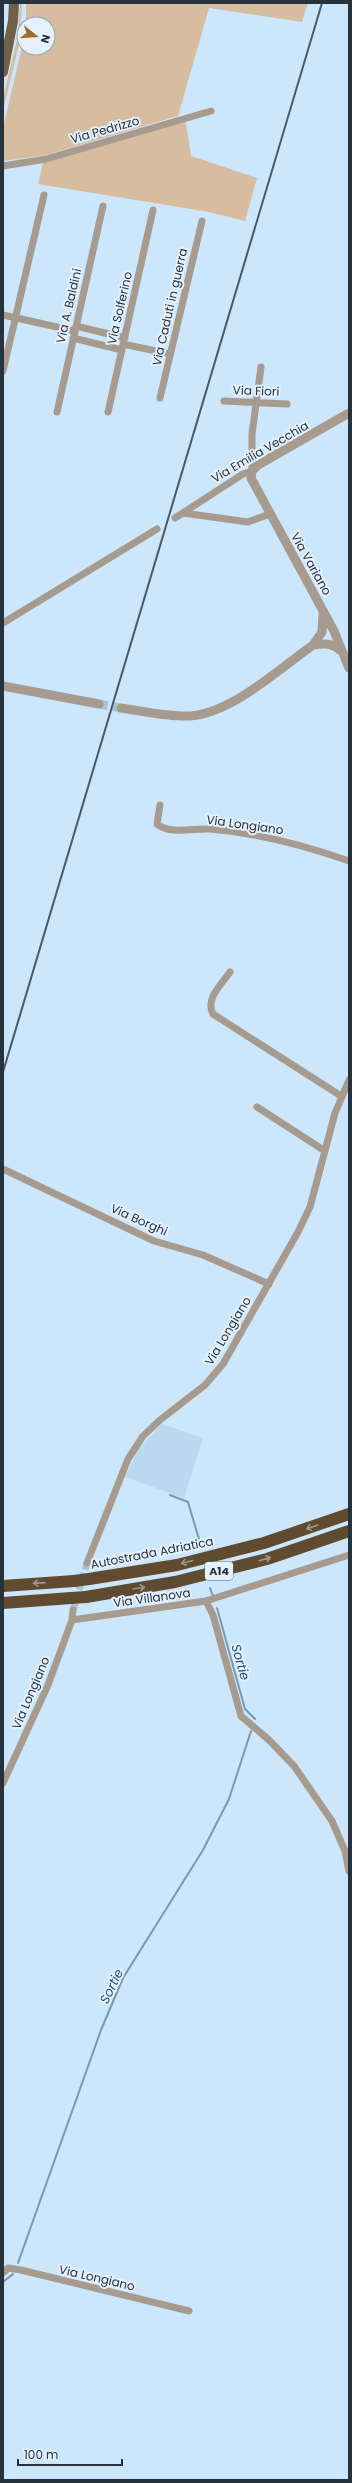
<svg xmlns="http://www.w3.org/2000/svg" width="352" height="2483" font-family="Poppins,sans-serif">
	<style>
		.built { fill: #bad9f1 }
		.green { fill: #d6bd9f }
		.lines { fill: none; stroke-linecap: round; stroke-linejoin: round }
		.stream { stroke: #7a99b1; stroke-width: 2 }
		.minor-tunnel { stroke: #abc2d5; stroke-width: 7; stroke-dasharray: 7 3.5; stroke-linecap: butt }
		.tertiary-tunnel { stroke: #abc2d5; stroke-width: 9; stroke-dasharray: 9 4.5; stroke-linecap: butt }
		.minor { stroke: #a69b8e; stroke-width: 7 }
		.tertiary { stroke: #a69b8e; stroke-width: 9 }
		.primary { stroke: #736049; stroke-width: 10 }
		.motorway { stroke: #614b30; stroke-width: 12 }
		.rail { stroke: #4a5966; stroke-width: 2 }
		.motorway-bridge { stroke: #614b30; stroke-width: 12 }
		.oneway { stroke: #9c968c }
		.labels { text-anchor: middle; stroke-width: 4; stroke-linejoin: round; paint-order: stroke }
		.shield { fill: #e4f1fc; stroke: #5f6c76; stroke-width: 1 }
		.shield-label { font-size: 11px; font-weight: bold; fill: #26333d }
		.street-label { font-size: 12px; fill: #26333d; stroke: #e4f1fc }
		.water-label { font-size: 13px; font-style: italic; fill: #1e5275; stroke: #e4f1fc }
	</style>
	<rect width="100%" height="100%" fill="#cce6fb"/>
	<path class="built" d="M162,1424L203,1438L184,1498L125,1477L138,1450Z"/>
	<path class="green" d="M20,3H22L20,40L3,111V98L18,36Z
		M26,3H308L302,22L209,8L178,116L46,155L3,161V128L24,38V48H48V24H26Z
		M184,121L186,123L191,156L257,178L245,221L209,212L38,184L43,163Z"/>
	<g class="lines">
		<path class="stream" d="M170,1495L188,1502L201,1546
			M210,1588L213,1596
			M217,1608L245,1709L255,1719
			M18,2263L101,2030L123,1978L203,1850L229,1799L251,1731
			M3,2282L13,2274"/>
		<path class="minor-tunnel" d="M73,1610L87,1563"/>
		<path class="tertiary-tunnel" d="M99,704L121,708"/>
		<path class="minor" d="M3,166L46,159L211,111
			M3,315L75,331
			M76,326L125,338
			M73,338L122,350
			M123,344L170,354
			M3,371L44,195
			M160,398L202,221
			M224,401L287,404
			M57,412L103,206
			M108,412L153,210
			M183,513L248,522L270,514
			M175,518L243,474L252,471V434L261,367
			M3,623L157,529
			M160,805L157,824C170,835 193,828 210,829C258,833 304,845 349,861
			M230,972C221,985 205,999 213,1014L341,1096
			M257,1107L325,1151
			M3,1169L154,1241L203,1255L269,1284
			M87,1563L128,1459L143,1436L160,1420L205,1385L223,1364L298,1232L310,1207L335,1113L349,1080
			M206,1601L213,1615L241,1716L269,1740L294,1766L332,1821L345,1851L349,1871
			M72,1620L206,1601L349,1555
			M3,1783L48,1685L72,1620L73,1610
			M3,2273L8,2268L21,2270L189,2311"/>
		<path class="tertiary" d="M349,413L258,465L252,471L251,478L334,631L349,668
			M323,614L322,632L313,645C325,643 332,643 341,651
			M3,686L99,704
			M121,708C143,711 167,717 190,716C232,713 279,669 313,645"/>
		<path class="primary" d="M3,72L13,21L14,3"/>
		<path class="motorway" d="M89,1579L177,1565L264,1543L349,1514
			M3,1586L74,1581
			M86,1597L175,1582L267,1559L349,1531
			M3,1603L71,1598"/>
		<path class="rail" d="M3,1072L322,3"/>
		<path class="motorway-bridge" d="M74,1581L89,1579
			M71,1598L86,1597"/>
	</g>
	<defs><path id="oneway-shaft" d="M-6 0H5M1.5-3L5.5 0L1.5 3" fill="none" stroke-width="1.6" stroke-linecap="round" stroke-linejoin="round"/></defs>
	<g class="oneway">
		<use href="#oneway-shaft" transform="translate(312 1527) rotate(161)"/>
		<use href="#oneway-shaft" transform="translate(265 1559) rotate(-16)"/>
		<use href="#oneway-shaft" transform="translate(187 1562) rotate(166)"/>
		<use href="#oneway-shaft" transform="translate(39 1583) rotate(176)"/>
		<use href="#oneway-shaft" transform="translate(139 1588) rotate(-9)"/>
	</g>
	<g class="labels">
		<rect class="shield" x="205" y="1562" width="28" height="18" rx="3"/>
		<g class="shield-label">
			<text x="219" y="1575">A14</text>
		</g>
		<g class="street-label">
			<text transform="translate(105 130) rotate(-16)" y="4">Via Pedrizzo</text>
			<text transform="translate(69 306) rotate(-77)" y="4">Via A. Baldini</text>
			<text transform="translate(170 307) rotate(-77)" y="4">Via Caduti in guerra</text>
			<text transform="translate(120 308) rotate(-77)" y="4">Via Solferino</text>
			<text transform="translate(256 391) rotate(2)" y="4">Via Fiori</text>
			<text transform="translate(260 452) rotate(-30)" y="4">Via Emilia Vecchia</text>
			<text transform="translate(311 564) rotate(61)" y="4">Via Variano</text>
			<text transform="translate(245 825) rotate(8)" y="4">Via Longiano</text>
			<text transform="translate(139 1220) rotate(24)" y="4">Via Borghi</text>
			<text transform="translate(228 1331) rotate(-59)" y="4">Via Longiano</text>
			<text transform="translate(152 1553) rotate(-11)" y="4">Autostrada Adriatica</text>
			<text transform="translate(152 1598) rotate(-8)" y="4">Via Villanova</text>
			<text transform="translate(31 1693) rotate(-67)" y="4">Via Longiano</text>
			<text transform="translate(97 2278) rotate(13)" y="4">Via Longiano</text>
		</g>
		<g class="water-label">
			<text transform="translate(241 1662) rotate(74)" y="5">Sortie</text>
			<text transform="translate(111 1986) rotate(-64)" y="5">Sortie</text>
		</g>
	</g>
	<rect width="352" height="2483" fill="none" stroke="#26333d" stroke-width="8"/>
	<g transform="translate(36 36) rotate(107)"><circle r="19" fill="#e4f1fc" stroke="#98a5b0"/>
	<path d="M0-3L7 15L0 10L-7 15Z" fill="#a06c23"/>
	<text y="-6" font-size="11" font-weight="bold" text-anchor="middle" fill="#26333d">N</text>
	</g>
	<path d="M18 2459v6h104v-6" fill="none" stroke="#26333d" stroke-width="2"/>
	<text x="24" y="2459" font-size="12" fill="#26333d" stroke="#e4f1fc" stroke-width="3" paint-order="stroke">100 m</text>
</svg>
